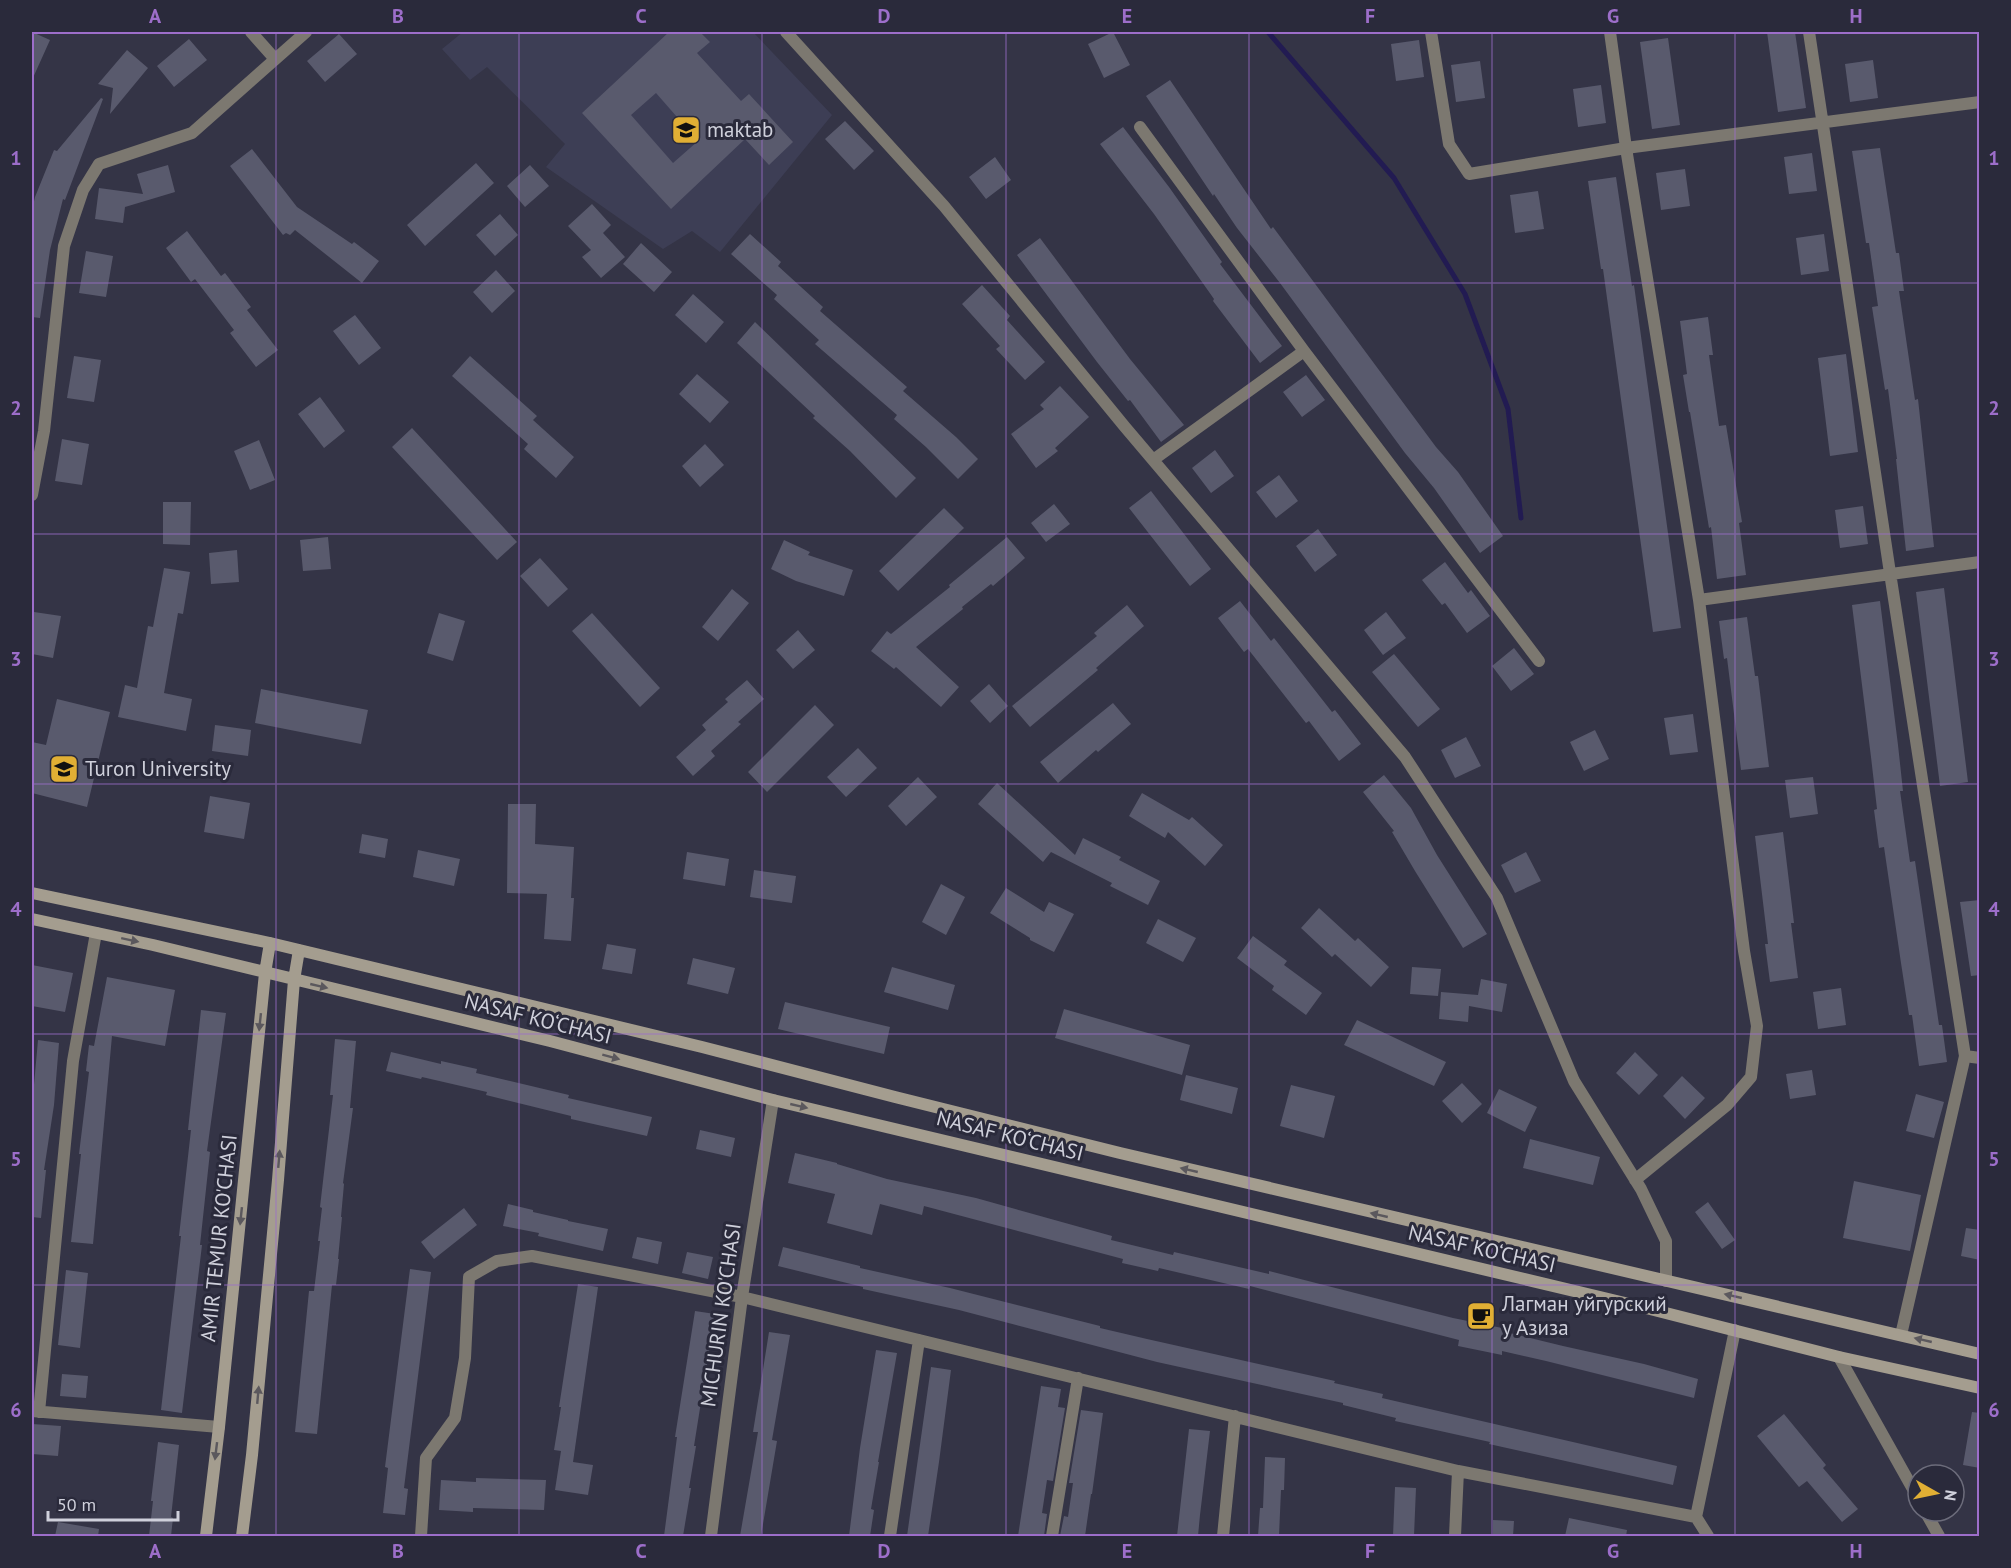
<svg xmlns="http://www.w3.org/2000/svg" width="2011" height="1568" font-family="'PT Sans',sans-serif">
	<style>
		.built { fill: #3d3e55 }
		.lines { fill: none; stroke-linecap: round; stroke-linejoin: round }
		.stream { stroke: #221b52; stroke-width: 5 }
		.building { fill: #595a6d; fill-rule: evenodd }
		.street { stroke: #7c7870; stroke-width: 12 }
		.secondary { stroke: #a49d8f; stroke-width: 12 }
		.oneway { fill: #5b585d }
		.grid { fill: none; stroke: #9d6eca; stroke-width: 1.5; stroke-opacity: 0.55 }
		.labels { text-anchor: middle; stroke-width: 6; stroke-linejoin: round; paint-order: stroke }
		.poi-label { font-size: 21px; fill: #cfd0db; stroke: #2a2a3b; text-anchor: start }
		.street-label { font-size: 21px; fill: #cfd0db; stroke: #2a2a3b }
		.neatline { fill: none; stroke: #9d6eca; stroke-width: 2 }
		.grid-label { font-size: 20px; text-anchor: middle; font-weight: bold; fill: #9d6eca }
	</style>
	<rect width="100%" height="100%" fill="#343446"/>
	<path class="built" d="M463,32H753L832,115L720,252L692,231L663,249L546,167L565,144L487,67L470,80L442,49Z"/>
	<g class="lines">
		<path class="stream" d="M1268,32L1394,178L1465,294L1508,409L1521,518"/>
	</g>
	<path class="building" d="M32,32L50,40L32,80Z
		M669,32H700L710,42L697,53L741,101L749,94L793,142L769,165L745,139L671,209L582,113ZM656,93L698,141L673,163L631,115Z
		M1113,32L1130,65L1104,78L1088,44Z
		M1767,32H1795L1806,108L1778,112Z
		M339,34L357,54L325,82L307,61Z
		M1668,38L1680,125L1652,129L1640,42Z
		M189,39L207,60L174,87L157,66Z
		M1419,40L1424,77L1396,81L1391,44Z
		M127,50L148,68L110,114L113,88L98,84Z
		M1873,60L1878,98L1850,102L1845,64Z
		M1480,61L1485,98L1456,102L1451,65Z
		M1170,80L1271,229L1273,227L1436,447L1458,472L1503,536L1480,553L1434,488L1405,453L1280,283L1237,228L1214,194L1213,196L1146,96Z
		M1601,85L1606,123L1578,127L1573,89Z
		M101,98L103,99L65,200L63,199L50,250L40,318L32,317V210L35,197L54,150L57,151Z
		M845,121L874,151L854,170L825,139Z
		M1123,127L1169,187L1222,262L1220,264L1282,346L1260,363L1213,301L1214,299L1154,214L1100,144Z
		M1880,148L1896,253H1899L1904,291H1899L1915,400L1918,399L1934,547L1906,551L1896,459H1897L1888,389L1885,390L1872,307L1878,306L1869,243H1866L1852,151Z
		M252,149L297,207L352,244L354,242L379,261L362,283L295,230L290,235L286,233L283,235L230,166Z
		M1812,153L1817,191L1789,194L1784,157Z
		M995,157L1011,180L986,199L969,177Z
		M476,163L494,183L425,246L407,225Z
		M168,165L175,192L125,207L123,223L95,219L99,188L143,194L137,174Z
		M530,165L549,186L525,207L507,186Z
		M1685,169L1690,206L1661,210L1656,173Z
		M1616,177L1632,286L1634,285L1681,628L1653,632L1603,269H1601L1588,181Z
		M1538,191L1544,229L1515,233L1510,195Z
		M592,204L611,225L603,233L625,257L601,278L582,257L591,250L568,226Z
		M500,214L518,235L495,256L476,235Z
		M187,231L221,276L225,273L251,307L247,310L278,350L256,367L230,333L234,330L195,279L191,282L166,248Z
		M750,234L781,262L778,266L823,307L820,311L907,387L903,391L956,437L978,459L958,479L926,447L894,419L897,415L815,344L819,340L774,299L777,295L731,254Z
		M1824,234L1829,271L1801,275L1796,238Z
		M1040,238L1130,359L1184,425L1161,442L1130,400L1128,401L1097,362L1017,255Z
		M641,243L672,272L654,292L623,264Z
		M86,251L113,256L106,297L79,293Z
		M496,270L515,291L492,313L473,292Z
		M982,285L1010,316L1007,320L1045,362L1025,380L996,349L1000,346L962,304Z
		M693,294L724,322L706,343L675,315Z
		M355,315L381,348L359,365L333,331Z
		M1708,317L1713,355H1709L1719,426L1726,425L1742,522L1739,523L1746,575L1717,579L1711,527L1709,528L1690,412H1689L1683,375L1687,374L1680,321Z
		M755,322L916,478L896,498L850,451L813,418L815,416L737,343Z
		M1846,354L1858,452L1830,456L1818,358Z
		M74,356L101,360L94,402L67,398Z
		M470,356L537,416L533,420L574,457L556,478L524,449L528,444L452,376Z
		M697,374L729,402L710,423L679,394Z
		M1306,375L1325,400L1302,417L1283,392Z
		M1060,386L1089,417L1055,448L1058,451L1036,468L1011,434L1044,409L1040,405Z
		M320,397L345,431L324,448L298,414Z
		M412,428L517,542L497,560L392,447Z
		M62,439L89,444L82,485L55,481Z
		M259,440L275,480L250,490L234,451Z
		M705,444L724,465L700,487L682,466Z
		M1215,450L1234,476L1211,493L1192,468Z
		M1279,475L1298,501L1276,518L1256,492Z
		M1151,491L1211,569L1190,586L1129,508Z
		M163,502H191L190,545L163,544Z
		M1054,504L1070,524L1046,542L1031,523Z
		M1863,506L1868,544L1840,548L1835,510Z
		M944,508L964,528L898,591L879,571Z
		M1318,529L1337,555L1315,572L1296,546Z
		M328,537L331,569L303,571L300,540Z
		M1007,537L1025,558L993,586L991,584L962,607L963,609L916,647L959,687L941,707L896,667L894,669L871,651L887,631L891,634L950,587L949,585Z
		M784,540L810,552L808,555L853,570L844,596L796,581L771,569Z
		M237,550L239,582L211,584L209,553Z
		M540,558L568,589L548,607L520,576Z
		M1445,562L1468,593L1471,590L1490,616L1467,633L1445,603L1442,605L1422,580Z
		M164,568L190,572L183,614L178,613L164,693L192,699L186,731L118,717L125,685L137,688L148,626L153,627Z
		M1944,588L1968,782L1940,786L1916,592Z
		M732,589L749,603L718,641L702,627Z
		M1240,601L1271,641L1274,638L1332,712L1335,710L1361,744L1339,761L1309,721L1306,723L1248,649L1244,652L1218,618Z
		M1880,601L1898,745L1903,791H1900L1910,862L1915,861L1939,1025H1942L1947,1062L1919,1066L1912,1015H1909L1901,963L1884,847L1879,848L1874,810L1877,809L1871,757L1852,605Z
		M1127,605L1144,626L1096,668L1098,670L1030,727L1012,706L1097,636L1094,633Z
		M34,612L61,616L53,658L32,654V625Z
		M1386,612L1406,638L1383,655L1364,630Z
		M439,613L465,621L453,661L427,653Z
		M592,613L660,688L640,707L572,631Z
		M1747,617L1755,676H1758L1769,767L1741,770L1727,658L1724,659L1719,621Z
		M798,630L815,650L793,669L776,650Z
		M1514,648L1534,674L1511,691L1492,666Z
		M1394,654L1440,709L1418,727L1372,672Z
		M747,680L764,699L738,722L741,724L711,751L715,756L693,776L676,757L706,730L702,725L728,702L725,699Z
		M989,684L1008,706L990,723L970,701Z
		M261,689L368,710L361,744L255,723Z
		M57,699L110,712L87,807L32,793V742L46,745Z
		M1113,703L1131,724L1098,752L1096,750L1058,783L1040,762Z
		M815,705L834,725L767,792L748,772Z
		M1693,714L1698,752L1670,755L1664,718Z
		M215,725L251,730L248,756L212,751Z
		M1595,730L1609,759L1584,771L1570,742Z
		M1466,737L1481,766L1455,778L1441,750Z
		M858,748L877,768L846,797L827,777Z
		M1384,775L1411,808L1437,855L1487,934L1463,948L1415,871L1392,832L1394,831L1363,792Z
		M918,777L937,797L906,826L888,806Z
		M1813,777L1818,814L1790,818L1785,780Z
		M997,783L1075,855L1083,838L1121,857L1119,860L1160,881L1148,905L1110,886L1112,883L1051,852L1043,862L978,804Z
		M1142,793L1189,820L1192,817L1223,845L1205,866L1168,832L1165,838L1129,816Z
		M210,796L250,803L244,839L204,832Z
		M508,804H536L535,844L574,847L571,898H574L571,941L544,939L547,894L507,893Z
		M1783,832L1794,923H1791L1798,978L1770,982L1765,944H1768L1755,836Z
		M362,834L388,839L385,858L359,853Z
		M418,850L460,859L454,886L413,877Z
		M687,852L729,859L725,886L683,879Z
		M1526,852L1541,881L1515,893L1501,865Z
		M754,870L796,876L792,903L750,897Z
		M941,884L965,897L946,935L922,922Z
		M1006,888L1044,912L1049,902L1074,914L1054,952L1030,940V938L990,913Z
		M1980,900V975L1971,976L1960,902Z
		M1319,908L1355,941L1358,938L1389,967L1371,987L1335,954L1332,957L1301,928Z
		M1158,919L1196,938L1183,962L1146,943Z
		M1253,936L1287,961L1284,965L1322,993L1306,1015L1272,990L1274,986L1237,958Z
		M607,944L636,949L632,974L602,969Z
		M693,958L735,968L728,994L687,984Z
		M32,965L73,973L65,1012L32,1006Z
		M892,967L955,985L948,1010L884,992Z
		M1412,967L1441,969L1438,996L1410,994Z
		M107,977L175,990L165,1046L112,1036L93,1244L71,1242L81,1154H79L89,1072L86,1071L89,1045L94,1046Z
		M1481,979L1507,984L1502,1012L1469,1006L1468,1022L1439,1019L1441,992L1478,995Z
		M1841,988L1846,1025L1818,1029L1813,992Z
		M785,1002L890,1027L884,1054L778,1029Z
		M1064,1009L1190,1045L1182,1075L1055,1038Z
		M201,1010L226,1013L207,1151L210,1152L200,1245H202L182,1413L161,1410L181,1236H179L191,1130H188Z
		M1357,1020L1446,1062L1434,1086L1344,1045Z
		M335,1039L356,1041L350,1108H353L343,1183L344,1184L341,1217H342L338,1259H339L336,1285H332L317,1434L295,1432L309,1291H314L320,1241H318L322,1208L320,1207L333,1095H330Z
		M38,1040L59,1043L54,1105L44,1170H46L41,1218L32,1217V1107Z
		M391,1052L441,1064V1061L477,1069L476,1073L569,1095L568,1098L652,1117L647,1136L571,1119V1116L486,1095L487,1092L422,1077L421,1079L386,1071Z
		M1635,1052L1658,1075L1639,1095L1616,1073Z
		M1812,1070L1816,1095L1790,1099L1786,1074Z
		M1186,1075L1238,1088L1232,1114L1180,1100Z
		M1682,1076L1705,1098L1685,1119L1663,1096Z
		M1462,1083L1482,1104L1462,1123L1442,1101Z
		M1291,1085L1335,1096L1324,1138L1280,1126Z
		M1499,1089L1537,1107L1525,1132L1487,1113Z
		M1916,1094L1944,1102L1934,1138L1906,1131Z
		M700,1130L735,1138L731,1157L696,1149Z
		M1530,1139L1600,1157L1593,1185L1523,1168Z
		M795,1153L837,1163V1164L887,1179L976,1198L1112,1236L1111,1240L1173,1255L1174,1252L1269,1274V1271L1453,1318L1507,1329L1506,1332L1563,1346L1644,1364L1698,1379L1694,1398L1546,1361L1502,1351V1355L1458,1346L1459,1340L1250,1286L1249,1289L1159,1268L1158,1271L1122,1263L1123,1259L924,1206L922,1215L880,1204L872,1235L827,1223L835,1194L788,1183Z
		M1854,1181L1921,1195L1910,1251L1843,1238Z
		M1708,1202L1735,1240L1722,1249L1695,1212Z
		M508,1204L533,1210V1212L568,1220V1221L608,1229L603,1251L538,1236L539,1233L503,1226Z
		M464,1208L477,1225L434,1259L421,1242Z
		M1966,1228L1980,1230V1260L1961,1256Z
		M637,1237L662,1242L658,1264L632,1258Z
		M783,1247L860,1266V1268L950,1288L1100,1326V1328L1147,1339L1335,1381L1334,1383L1383,1394L1382,1398L1677,1466L1673,1485L1489,1444L1490,1442L1395,1421L1396,1418L1343,1405V1403L1157,1362L959,1310L863,1289V1287L778,1266Z
		M687,1252L713,1257L708,1279L682,1273Z
		M410,1269L431,1272L404,1488L408,1489L405,1515L383,1513L388,1468L385,1467Z
		M66,1270L88,1273L80,1348L58,1345Z
		M578,1284L598,1287L573,1462L593,1465L588,1495L555,1490L561,1451L554,1450L561,1407H559Z
		M695,1311L715,1314L694,1446H696L689,1488H691L683,1536H664L677,1437H675Z
		M769,1332L790,1335L772,1440L777,1441L761,1536H740L758,1432H753Z
		M876,1350L897,1353L878,1462H879L871,1509L874,1510L870,1536H849L860,1448Z
		M931,1367L951,1370L939,1462L928,1536H907Z
		M62,1374L88,1376L86,1398L60,1396Z
		M1041,1386L1061,1389L1058,1407L1065,1408L1053,1481L1047,1480L1042,1513L1047,1514L1044,1536H1018Z
		M1081,1410L1103,1413L1092,1494H1091L1085,1536H1060L1064,1516L1068,1517L1073,1483H1069Z
		M1972,1412L1980,1413V1468L1963,1465Z
		M1784,1414L1826,1465L1823,1468L1858,1509L1842,1522L1807,1481L1799,1487L1757,1436Z
		M32,1424L61,1426L58,1456L32,1454Z
		M1189,1429L1210,1431L1200,1515L1198,1536H1177Z
		M158,1442L179,1445L171,1517L173,1518L171,1536H149L153,1501H151Z
		M1265,1457L1285,1458L1284,1490H1281L1279,1536H1258L1260,1508H1263Z
		M476,1478L546,1480L544,1510L473,1508V1512L439,1510L441,1480L476,1482Z
		M1395,1487L1416,1488L1414,1536H1393Z
		M1569,1518L1627,1530L1626,1536H1565Z
		M1493,1520L1514,1521L1513,1536H1493Z
		M58,1522L99,1529L98,1536H55Z"/>
	<g class="lines">
		<path class="street" d="M251,32L275,59
			M786,32L944,206L1125,427L1405,757L1497,898L1574,1081L1641,1189L1666,1241V1281
			M1431,32L1449,144L1469,174L1626,148L1980,102
			M1610,32L1626,148L1699,600L1744,951L1757,1026L1751,1077L1727,1105L1635,1180
			M1809,32L1890,573L1965,1056L1901,1335
			M1140,127L1304,351L1539,661
			M1153,460L1304,351
			M32,495L44,431L64,246L83,190L99,164L192,133L306,32
			M1699,600L1980,562
			M1965,1056L1980,1058
			M1839,1357L1918,1498
			M32,1411L219,1427
			M39,1412L73,1061L96,933
			M1925,1511L1939,1536
			M1696,1517L1735,1330
			M1696,1517L1708,1536
			M421,1536L426,1458L455,1418L465,1358L469,1277L497,1261L532,1256L742,1297L1458,1471L1696,1517
			M711,1536L742,1297L773,1100
			M890,1536L919,1340
			M1052,1536L1078,1378
			M1223,1536L1235,1416
			M1455,1536L1458,1471"/>
		<path class="secondary" d="M32,893L270,943L702,1047L895,1097L1120,1153L1980,1354
			M32,919L153,945L550,1041L773,1100L1650,1309L1839,1357L1980,1388
			M206,1536L219,1427L265,973L270,943
			M242,1536L252,1455L278,1180L294,980L299,950"/>
	</g>
	<defs><path id="oneway-solid" d="M-6-.8H1V-3.2L6.5 0L1 3.2V.8H-6Z" transform="scale(1.5)"/></defs>
	<g class="oneway">
		<use href="#oneway-solid" transform="translate(130 940) rotate(12)"/>
		<use href="#oneway-solid" transform="translate(319 986) rotate(13)"/>
		<use href="#oneway-solid" transform="translate(260 1022) rotate(96)"/>
		<use href="#oneway-solid" transform="translate(611 1057) rotate(15)"/>
		<use href="#oneway-solid" transform="translate(799 1106) rotate(13)"/>
		<use href="#oneway-solid" transform="translate(279 1159) rotate(-85)"/>
		<use href="#oneway-solid" transform="translate(1189 1170) rotate(-167)"/>
		<use href="#oneway-solid" transform="translate(1379 1215) rotate(-167)"/>
		<use href="#oneway-solid" transform="translate(241 1216) rotate(96)"/>
		<use href="#oneway-solid" transform="translate(1733 1296) rotate(-167)"/>
		<use href="#oneway-solid" transform="translate(1923 1340) rotate(-167)"/>
		<use href="#oneway-solid" transform="translate(258 1395) rotate(-85)"/>
		<use href="#oneway-solid" transform="translate(216 1451) rotate(97)"/>
	</g>
	<path class="grid" d="M276,32V1536M519,32V1536M762,32V1536M1006,32V1536M1249,32V1536M1492,32V1536M1735,32V1536M32,283H1980M32,534H1980M32,784H1980M32,1034H1980M32,1285H1980"/>
	<defs>
		<g id="school-square" transform="scale(1.5)"><rect x="-9" y="-9" width="18" height="18" rx="4" fill="#e1af34" stroke="#2a2a3b"/><path d="M0-5L7-2L0 1L-7-2ZM-4 1L0 2.5L4 1V4Q0 6-4 4Z" fill="#111"/></g>
		<g id="university-square" transform="scale(1.5)"><rect x="-9" y="-9" width="18" height="18" rx="4" fill="#e1af34" stroke="#2a2a3b"/><path d="M0-5L7-2L0 1L-7-2ZM-4 1L0 2.5L4 1V4Q0 6-4 4Z" fill="#111"/></g>
		<g id="cafe-square" transform="scale(1.5)"><rect x="-9" y="-9" width="18" height="18" rx="4" fill="#e1af34" stroke="#2a2a3b"/><path d="M-5.5-4.5H6V0H3Q3 3.5 0 3.5H-2.5Q-5.5 3.5-5.5 0ZM3-3.2v2h1.7v-2ZM-6 4.5H4V6H-6Z" fill="#111"/></g>
	</defs>
	<g fill-rule="evenodd">
		<use href="#school-square" x="686" y="130"/>
		<use href="#university-square" x="64" y="769"/>
		<use href="#cafe-square" x="1481" y="1316"/>
	</g>
	<g class="labels">
		<g class="poi-label">
			<text x="707" y="137">maktab</text>
			<text x="85" y="776">Turon University</text>
			<text x="1502" y="1311">Лагман уйгурский<tspan x="1502" dy="24">у Азиза</tspan></text>
		</g>
		<g class="street-label">
			<text transform="translate(538 1019) rotate(14)" y="7">NASAF KO‘CHASI</text>
			<text transform="translate(1010 1136) rotate(14)" y="7">NASAF KO‘CHASI</text>
			<text transform="translate(219 1238) rotate(-84)" y="7">AMIR TEMUR KO'CHASI</text>
			<text transform="translate(1482 1249) rotate(13)" y="7">NASAF KO‘CHASI</text>
			<text transform="translate(721 1315) rotate(-82)" y="7">MICHURIN KO'CHASI</text>
		</g>
	</g>
	<rect width="2011" height="1568" fill="none" stroke="#2a2a3b" stroke-width="66"/>
	<g transform="translate(1936 1493) rotate(99)"><circle r="28" fill="#2a2a3b" stroke="#6c6c7b" stroke-width="1.5"/>
	<path d="M0-4.5L10 22L0 15L-10 22Z" fill="#e1af34"/>
	<text y="-9" font-size="16" font-weight="bold" text-anchor="middle" fill="#cfd0db">N</text>
	</g>
	<path d="M48 1511v9h130v-9" fill="none" stroke="#cfd0db" stroke-width="3"/>
	<text x="57" y="1511" font-size="18" fill="#cfd0db" stroke="#2a2a3b" stroke-width="4.5" paint-order="stroke">50 m</text>
	<rect x="33" y="33" width="1945" height="1502" class="neatline"/>
	<g class="grid-label">
		<text x="155" y="23">A</text>
		<text x="398" y="23">B</text>
		<text x="641" y="23">C</text>
		<text x="884" y="23">D</text>
		<text x="1127" y="23">E</text>
		<text x="1370" y="23">F</text>
		<text x="1613" y="23">G</text>
		<text x="1856" y="23">H</text>
		<text x="16" y="165">1</text>
		<text x="1994" y="165">1</text>
		<text x="16" y="415">2</text>
		<text x="1994" y="415">2</text>
		<text x="16" y="666">3</text>
		<text x="1994" y="666">3</text>
		<text x="16" y="916">4</text>
		<text x="1994" y="916">4</text>
		<text x="16" y="1166">5</text>
		<text x="1994" y="1166">5</text>
		<text x="16" y="1417">6</text>
		<text x="1994" y="1417">6</text>
		<text x="155" y="1558">A</text>
		<text x="398" y="1558">B</text>
		<text x="641" y="1558">C</text>
		<text x="884" y="1558">D</text>
		<text x="1127" y="1558">E</text>
		<text x="1370" y="1558">F</text>
		<text x="1613" y="1558">G</text>
		<text x="1856" y="1558">H</text>
	</g>
</svg>
